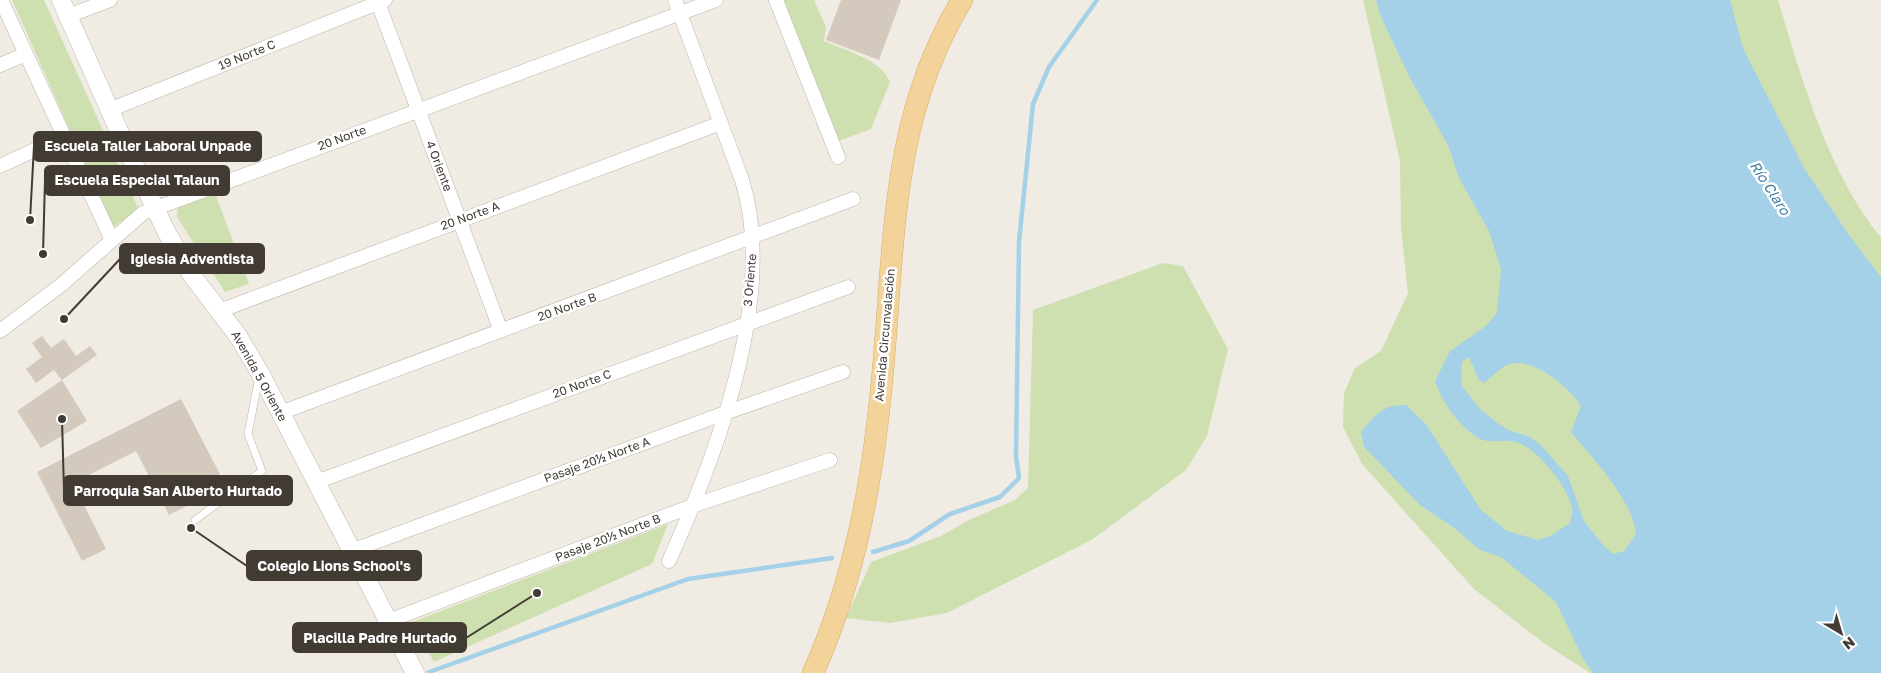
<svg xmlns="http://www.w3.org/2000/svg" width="1881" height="673" font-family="'Golos Text',sans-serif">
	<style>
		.green { fill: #cee0b0 }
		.water { fill: #a5d1e8; fill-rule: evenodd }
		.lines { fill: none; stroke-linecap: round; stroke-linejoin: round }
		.stream { stroke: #a5d1e8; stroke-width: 4.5 }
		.building { fill: #d3c9bd }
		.service-casing { stroke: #bdb5aa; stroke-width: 8 }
		.minor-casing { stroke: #bdb5aa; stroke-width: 15 }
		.tertiary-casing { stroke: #bdb5aa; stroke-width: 19 }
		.primary-casing { stroke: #d6ae6b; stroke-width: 22 }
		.service { stroke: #fff; stroke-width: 7 }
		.minor { stroke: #fff; stroke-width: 14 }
		.tertiary { stroke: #fff; stroke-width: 18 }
		.primary { stroke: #f3d399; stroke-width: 21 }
		.labels { text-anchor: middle; stroke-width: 5; stroke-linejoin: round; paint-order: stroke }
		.street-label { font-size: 12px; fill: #413b34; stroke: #fff }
		.water-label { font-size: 14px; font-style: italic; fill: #397ca1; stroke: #fff }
		.leader { fill: none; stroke: #413b34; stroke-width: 2 }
		.callout-dot { fill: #413b34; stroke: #fff; stroke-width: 2 }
		.callout { fill: #413b34; stroke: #413b34; stroke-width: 2 }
		.callout-label { font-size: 14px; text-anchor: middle; font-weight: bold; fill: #fff }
	</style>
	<rect width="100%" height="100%" fill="#f0ebe3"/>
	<path class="green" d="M12,0H44L139,210L113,227Z
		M783,0H814L826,27L824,41C846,51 881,59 890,82L871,129L833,143Z
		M1363,0H1778C1802,80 1828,172 1881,238V673H1590L1545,644L1474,589L1362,464L1343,427L1344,393L1355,368L1381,351L1408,293L1401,228L1400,161Z
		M215,193L249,284L225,292L177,217L178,205Z
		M1163,263L1183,266L1228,349L1207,436L1186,470L1093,539L947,613L890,623L846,618L871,562L941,536L969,520L1015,500L1028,488L1033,310Z
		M668,524L652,564L434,662L412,622Z"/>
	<path class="water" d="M1376,0H1730L1743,48L1804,168L1851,238L1881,277V673H1593L1582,657L1556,602L1501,557L1480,550L1453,527L1420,505L1364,447L1361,432C1376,415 1381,405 1406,405L1426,424L1481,510L1507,531L1538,540L1550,536L1570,523C1571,518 1573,512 1572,508C1568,487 1537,448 1516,442C1502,438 1488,446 1475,436C1456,422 1442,402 1435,381L1450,351L1486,326L1497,313L1501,269L1489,231L1459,178L1448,145L1411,80L1380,15ZM1469,357L1479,380L1484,383C1491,378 1501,367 1509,364C1534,357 1569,387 1581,406L1571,432C1592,458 1633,500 1636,534L1624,551L1613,554L1603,545L1584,521L1568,476L1540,444L1528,436L1508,430L1496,422L1480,409L1461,385L1462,362Z"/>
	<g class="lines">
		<path class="stream" d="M873,552L909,541L950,514L1000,497L1019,478L1016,456L1019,242L1033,104L1049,67L1097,0
			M429,672L688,579L832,558"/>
	</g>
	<path class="building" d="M841,0H901L879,60L826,40Z
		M42,336L51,348L64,339L76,356L90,346L97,355L62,380L54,370L36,383L26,369L42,357L32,343Z
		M62,380L87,421L41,448L17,411Z
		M181,399L226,486L169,515L136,451L73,483L106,549L82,561L37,472Z"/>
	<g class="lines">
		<g class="service-casing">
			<path id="service" d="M195,520L262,471L248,434L259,377"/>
		</g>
		<g class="minor-casing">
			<path id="minor" d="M1,0L112,240
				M377,0L501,331
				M776,0L838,157
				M68,16L110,0
				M0,65L26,54
				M109,110L385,0
				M0,166L65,136
				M219,311L721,123
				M0,331L61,285L143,213L716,0
				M280,413L853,199
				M316,482L848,287
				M351,551L725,413L843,372
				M669,561C716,456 778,295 742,180L675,0
				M388,621L692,506L830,460"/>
		</g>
		<g class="tertiary-casing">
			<path id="tertiary" d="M61,0L127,149L167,233L191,274L238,336L260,373L415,673"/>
		</g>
		<g class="primary-casing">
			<path id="primary" d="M813,673C856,577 874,474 883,369C895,238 891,117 962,0"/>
		</g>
		<use href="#service" class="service"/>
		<use href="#minor" class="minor"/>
		<use href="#tertiary" class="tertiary"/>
		<use href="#primary" class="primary"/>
	</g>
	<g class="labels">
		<g class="street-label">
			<text transform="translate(247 55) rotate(-22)" y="4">19 Norte C</text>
			<text transform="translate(342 138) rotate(-20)" y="4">20 Norte</text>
			<text transform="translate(439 166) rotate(69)" y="4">4 Oriente</text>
			<text transform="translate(470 216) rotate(-20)" y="4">20 Norte A</text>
			<text transform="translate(750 280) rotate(-85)" y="4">3 Oriente</text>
			<text transform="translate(567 307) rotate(-20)" y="4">20 Norte B</text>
			<text transform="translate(885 335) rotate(-85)" y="4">Avenida Circunvalación</text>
			<text transform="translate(259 376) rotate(61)" y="4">Avenida 5 Oriente</text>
			<text transform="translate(582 384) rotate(-20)" y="4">20 Norte C</text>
			<text transform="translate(597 460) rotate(-20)" y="4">Pasaje 20½ Norte A</text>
			<text transform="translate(608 538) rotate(-21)" y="4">Pasaje 20½ Norte B</text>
		</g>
		<g class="water-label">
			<text transform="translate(1770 188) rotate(57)" y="5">Río Claro</text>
		</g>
	</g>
	<path class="leader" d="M30 220L34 146M43 254L45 180M64 319L120 259M62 419L64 491M191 528L247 566M537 593L466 638"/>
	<g class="callout-dot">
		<circle cx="30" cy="220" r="5"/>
		<circle cx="43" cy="254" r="5"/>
		<circle cx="64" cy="319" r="5"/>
		<circle cx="62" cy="419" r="5"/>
		<circle cx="191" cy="528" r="5"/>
		<circle cx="537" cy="593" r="5"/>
	</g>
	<g class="callout">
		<rect x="34" y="132" width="227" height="29" rx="5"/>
		<rect x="45" y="166" width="184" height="29" rx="5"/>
		<rect x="120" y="244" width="144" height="29" rx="5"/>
		<rect x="64" y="476" width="228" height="29" rx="5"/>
		<rect x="247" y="551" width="174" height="29" rx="5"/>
		<rect x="293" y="623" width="173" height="29" rx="5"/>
	</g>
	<g class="callout-label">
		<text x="148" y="151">Escuela Taller Laboral Unpade</text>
		<text x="137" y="185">Escuela Especial Talaun</text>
		<text x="192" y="264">Iglesia Adventista</text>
		<text x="178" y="496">Parroquia San Alberto Hurtado</text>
		<text x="334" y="571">Colegio Lions School's</text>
		<text x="380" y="643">Placilla Padre Hurtado</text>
	</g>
	<g transform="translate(1841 633) rotate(142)" stroke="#ffffff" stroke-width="4" paint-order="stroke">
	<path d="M0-4L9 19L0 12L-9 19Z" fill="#413b34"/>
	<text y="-8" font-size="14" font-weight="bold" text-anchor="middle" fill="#413b34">N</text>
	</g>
</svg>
